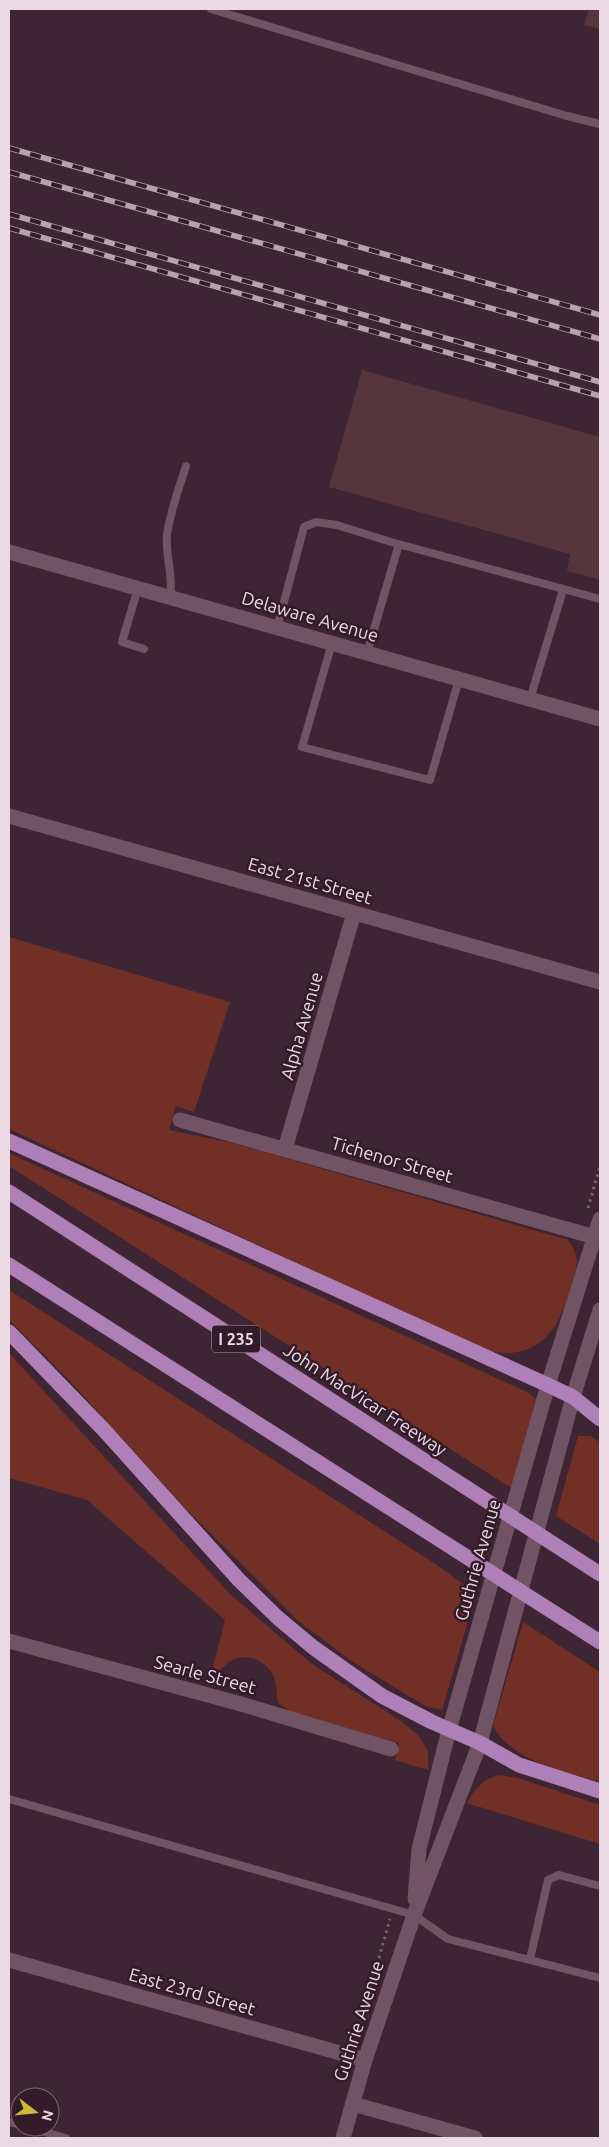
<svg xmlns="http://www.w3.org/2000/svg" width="609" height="2147" font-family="Ubuntu,sans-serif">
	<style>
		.green { fill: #712f25 }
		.building { fill: #54363c }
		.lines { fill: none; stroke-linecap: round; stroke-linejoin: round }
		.path { stroke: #78626e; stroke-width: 3; stroke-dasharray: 2.5 4; stroke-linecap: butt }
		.service { stroke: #705463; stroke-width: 8 }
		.minor { stroke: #705463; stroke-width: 15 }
		.secondary { stroke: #705463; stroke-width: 15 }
		.motorway { stroke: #af7fb7; stroke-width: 15 }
		.rail-casing { stroke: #b6a3ad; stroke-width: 5.5 }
		.rail { stroke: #331b29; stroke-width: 4; stroke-dasharray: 11; stroke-linecap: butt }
		.labels { text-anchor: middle; stroke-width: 5; stroke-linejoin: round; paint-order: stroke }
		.shield { fill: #331b29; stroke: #b4a1ab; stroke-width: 1 }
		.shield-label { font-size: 16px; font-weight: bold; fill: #ebdae3 }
		.street-label { font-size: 18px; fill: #ebdae3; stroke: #331b29 }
	</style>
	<rect width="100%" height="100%" fill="#3e2533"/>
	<path class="green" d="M9,937L230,1002L194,1112L176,1106L169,1130L233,1143L568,1240C582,1258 577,1267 571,1287C558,1332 539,1361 486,1351L9,1129Z
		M9,1153L529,1393L537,1400L511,1488L9,1166Z
		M9,1290L440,1567L476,1594L442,1710L425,1706L350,1660L297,1620L183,1506L69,1380L9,1320Z
		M9,1353L230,1594L312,1664L401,1721L418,1735L428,1751V1770L395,1760L399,1743L291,1712L278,1703C276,1695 277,1687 275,1680C270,1662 247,1651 231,1661C222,1666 216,1675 209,1683L225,1620L87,1500L9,1478Z
		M578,1436H590L600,1442V1544L556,1516Z
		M523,1622L600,1672V1782C565,1771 512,1762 493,1726Z
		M499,1775L518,1778L600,1805V1844L467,1803C475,1788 483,1779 499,1775Z"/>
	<path class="building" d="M589,9H600V29L584,25Z
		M362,370L600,437V580L567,571L570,554L329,487Z"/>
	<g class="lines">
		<path class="path" d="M588,1208L600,1166
			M372,1983L390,1919"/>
		<path class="service" d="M211,9L567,116L600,124
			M138,588L122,642L144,649
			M170,598C174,574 165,558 167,535C170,512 179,488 186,466
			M277,628L304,527L316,522L337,525L391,542L600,599
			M332,643L302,747L430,780L459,679
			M367,653L399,544
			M530,699L563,590
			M9,1799L414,1915L448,1939L600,1978
			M530,1959L548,1880L559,1875L600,1886
			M9,2122L20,2125
			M27,2127L66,2138"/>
		<path class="minor" d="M9,816L600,982
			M180,1120L595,1237
			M285,1149L354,913
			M9,1641L241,1704L391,1749
			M9,1960L365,2060
			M353,2104L475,2138"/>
		<path class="secondary" d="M9,552L600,719
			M415,1899L419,1849L449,1730L548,1385L600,1219
			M343,2138L365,2060L414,1915L480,1743L573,1397L600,1310"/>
		<path class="motorway" d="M9,1141L548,1385L573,1397L600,1419
			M9,1192L600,1574
			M9,1265L600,1642
			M9,1332L104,1430L239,1580L278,1618L314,1648L382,1696L432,1722L480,1743L519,1765L600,1791"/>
		<g class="rail-casing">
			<path id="rail" d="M9,148L600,315
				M9,172L600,339
				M9,214L600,382
				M9,228L600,396"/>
		</g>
		<use href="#rail" class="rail"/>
	</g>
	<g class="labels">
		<rect class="shield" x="212" y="1325.5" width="48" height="27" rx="4"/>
		<g class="shield-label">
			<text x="236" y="1345">I 235</text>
		</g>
		<g class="street-label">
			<text transform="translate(310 617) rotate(16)" y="6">Delaware Avenue</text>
			<text transform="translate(310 881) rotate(16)" y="6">East 21st Street</text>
			<text transform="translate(302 1026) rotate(-74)" y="6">Alpha Avenue</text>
			<text transform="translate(392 1160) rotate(16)" y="6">Tichenor Street</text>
			<text transform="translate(365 1400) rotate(33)" y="6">John MacVicar Freeway</text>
			<text transform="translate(478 1560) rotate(-74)" y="6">Guthrie Avenue</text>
			<text transform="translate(205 1675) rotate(15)" y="6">Searle Street</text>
			<text transform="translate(192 1992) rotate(16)" y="6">East 23rd Street</text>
			<text transform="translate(359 2021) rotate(-72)" y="6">Guthrie Avenue</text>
		</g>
	</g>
	<rect width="609" height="2147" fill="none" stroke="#ebdae3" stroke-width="20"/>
	<g transform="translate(35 2112) rotate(106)"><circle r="24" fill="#331b29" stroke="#7d6773"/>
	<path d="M0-4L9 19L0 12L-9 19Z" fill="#cdb938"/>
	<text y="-8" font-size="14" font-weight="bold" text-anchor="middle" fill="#ebdae3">N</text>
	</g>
</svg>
